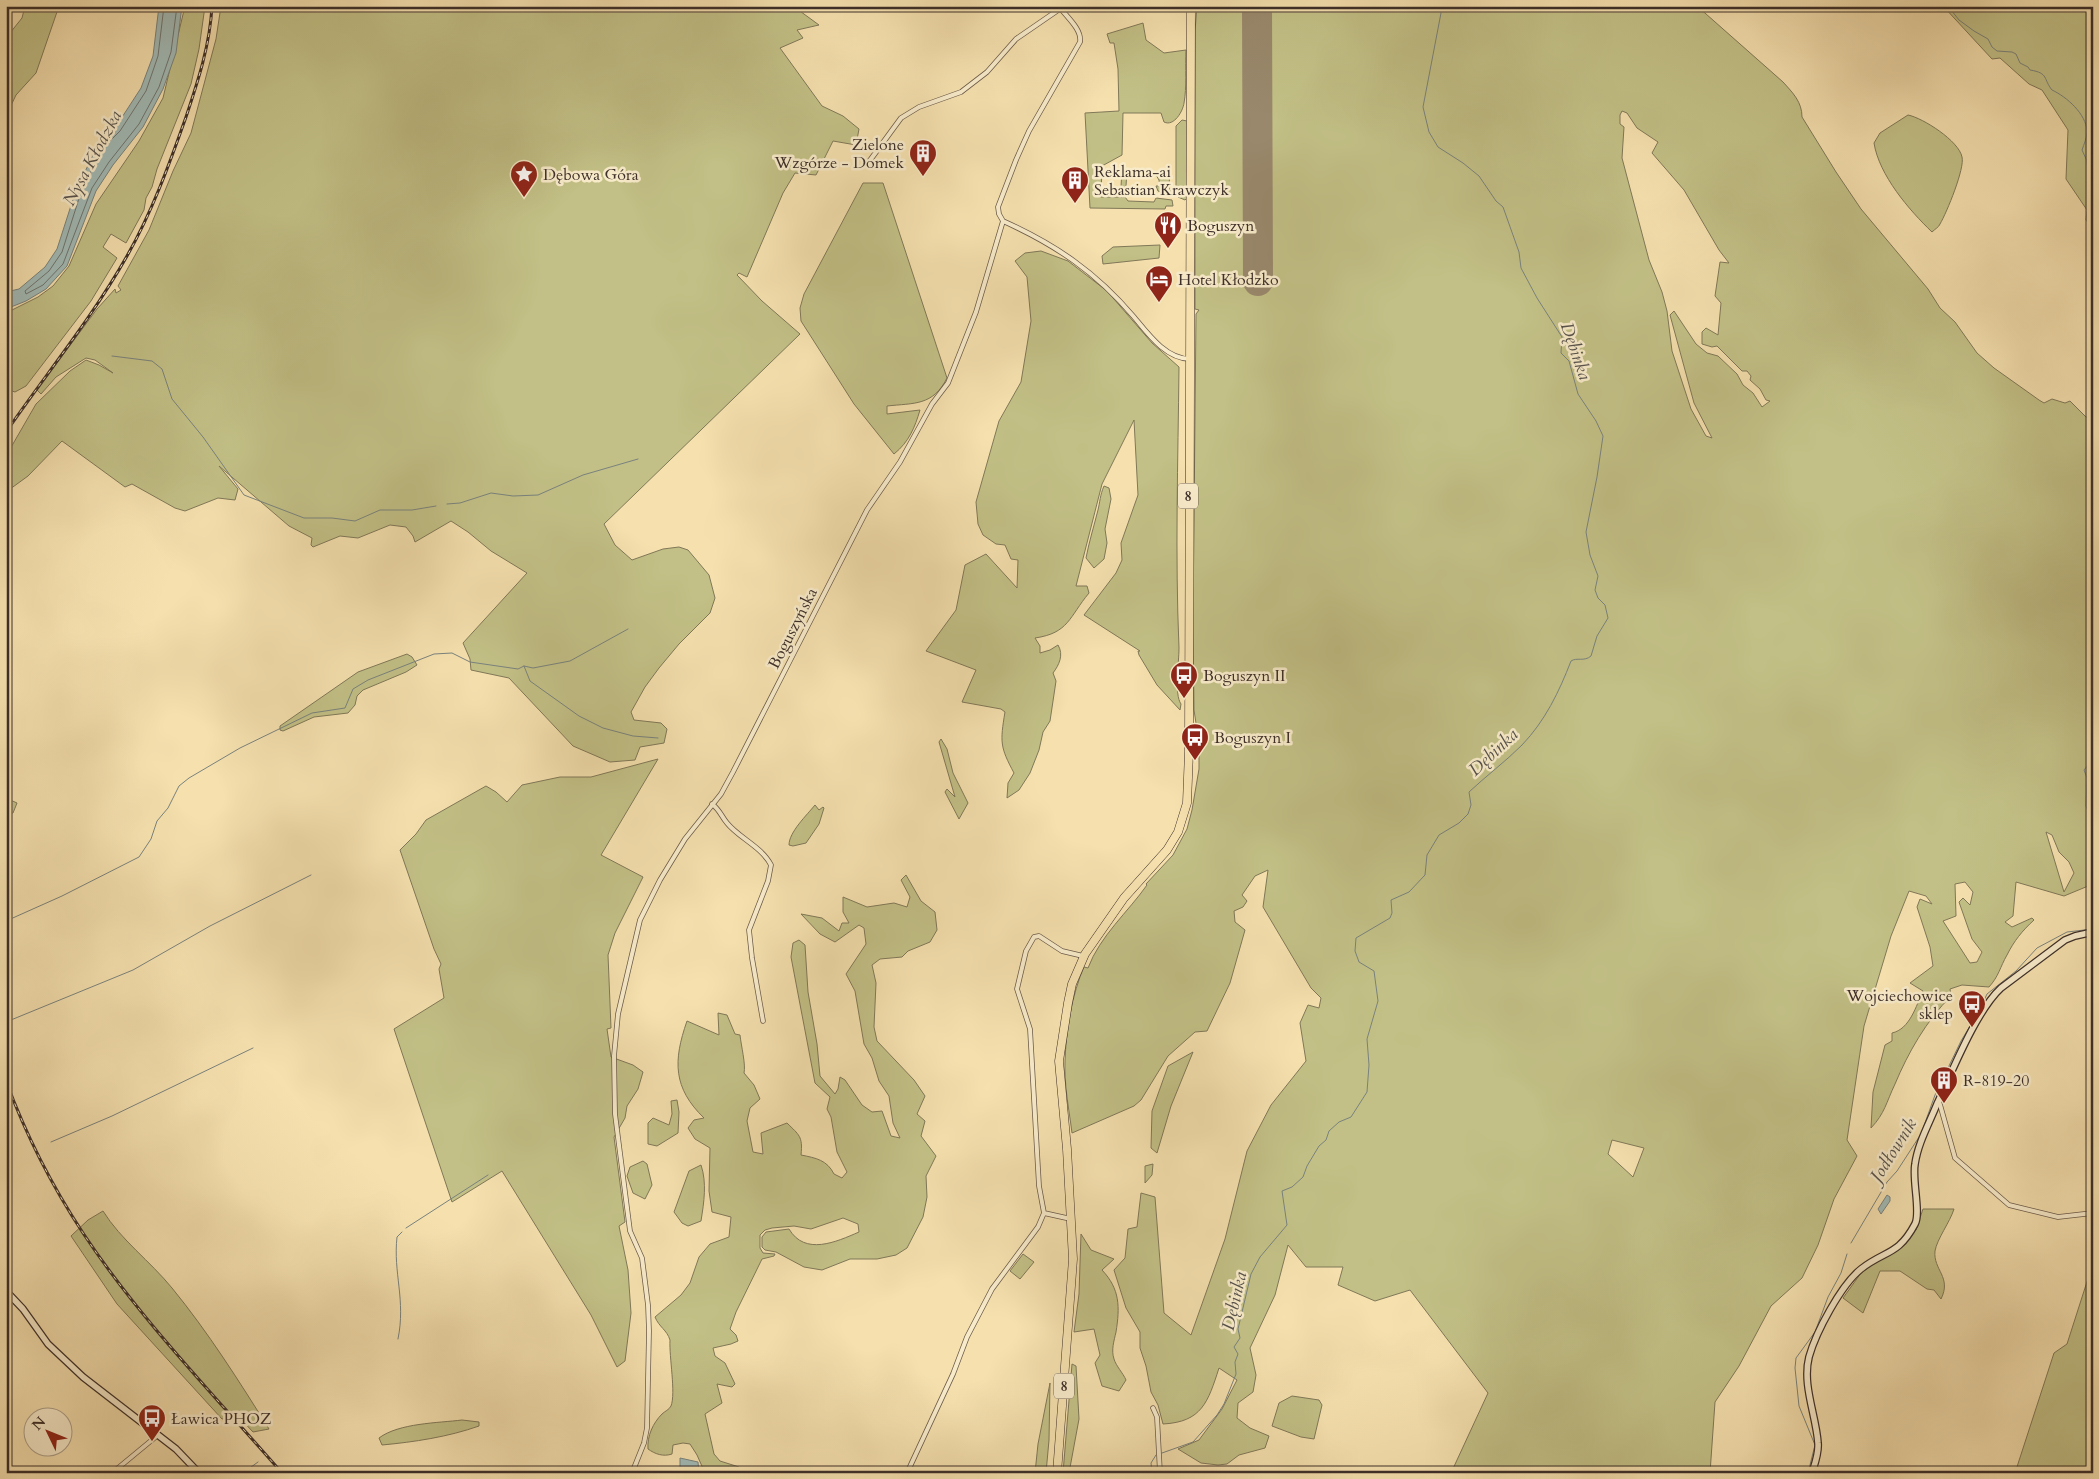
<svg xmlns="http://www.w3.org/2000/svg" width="2099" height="1479" font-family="Cardo,serif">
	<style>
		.green { fill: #c2c086; stroke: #807858; fill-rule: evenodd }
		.water { fill: #a1bab6; stroke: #79827e }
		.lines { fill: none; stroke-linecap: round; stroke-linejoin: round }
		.shore { stroke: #6f7470; stroke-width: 1 }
		.stream { stroke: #79827e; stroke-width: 1 }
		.runway { stroke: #99886c; stroke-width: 30 }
		.street-casing { stroke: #6b5b4a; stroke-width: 5.5 }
		.secondary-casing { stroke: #3d2f29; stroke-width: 8 }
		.highway-casing { stroke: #3d2f29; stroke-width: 9 }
		.street { stroke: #f8ebca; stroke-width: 4 }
		.secondary { stroke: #f8ebca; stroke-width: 5.5 }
		.highway { stroke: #f5e0ae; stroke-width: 8 }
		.rail-casing { stroke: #3d2f29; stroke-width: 3 }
		.rail { stroke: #f8ebca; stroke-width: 1; stroke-dasharray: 4; stroke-linecap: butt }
		.labels { text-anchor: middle; stroke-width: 5; stroke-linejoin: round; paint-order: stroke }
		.shield { fill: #f8ebca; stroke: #756759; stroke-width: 1 }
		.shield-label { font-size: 15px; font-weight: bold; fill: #3d2f29 }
		.poi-label { font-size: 16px; fill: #3d2f29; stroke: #f8ebca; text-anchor: start }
		.street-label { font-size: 16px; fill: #3d2f29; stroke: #f8ebca }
		.water-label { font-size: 18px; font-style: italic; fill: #56524c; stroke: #f8ebca }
	</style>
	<rect width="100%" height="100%" fill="#f5e0ae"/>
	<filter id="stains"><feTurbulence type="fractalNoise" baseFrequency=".004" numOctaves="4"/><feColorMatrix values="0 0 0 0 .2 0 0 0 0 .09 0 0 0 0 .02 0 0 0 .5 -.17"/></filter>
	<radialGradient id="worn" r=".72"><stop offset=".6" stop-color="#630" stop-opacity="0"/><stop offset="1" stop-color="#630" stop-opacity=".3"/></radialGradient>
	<path class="green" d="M25,6H59L36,73L16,95L6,116V38L22,18Z
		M185,6H205L199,49L191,84L157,169L152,187L146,198L144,210L126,243L111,234L103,247L117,258L91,301L26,386L15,392L6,389V313L38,297L53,286L69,266L96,204L139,141L163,98Z
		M221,6H793L819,25L797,30L803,38L780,48L822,106L843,116L859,129L856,145L833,141L816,175L795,173L783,193L747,277L739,273L737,275L762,301L800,334L604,524L615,545L632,560L663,549L679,547L688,550L709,575L715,598L710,613L679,644L659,668L645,687L631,712L634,720L661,723L667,729L664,743L640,747L635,760L610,762L573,746L509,678L471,670L470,659L463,643L527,573L491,551L468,532L451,521L415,542L413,536L406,527L390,525L358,538L340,536L313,547L311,545L312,538L289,526L219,466L238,489L235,500L218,498L185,511L175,508L132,484L125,487L62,441L28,476L6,492V456L36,404L70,371L86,360L99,365L113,373L95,360L86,358L56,377L41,394L37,390L97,309L115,289L116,293L121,290L118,286L149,230L173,171L191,133L216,39Z
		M1197,6H1697L1783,82C1793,93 1802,102 1802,117L1836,172L1861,209L1928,289L1940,308L1955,322L1977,353L1994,368L2039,400L2044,403L2052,399L2065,403L2070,401L2086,417L2093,419V884L2064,896L2016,882L2013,916L2005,922L2012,927L2032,918L2034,920C2022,931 2014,941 2007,955C2000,967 1999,976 1989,987L1962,985L1950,989L1951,996C1926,1021 1908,1053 1895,1084C1886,1103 1885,1113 1871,1128L1873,1092L1885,1045L1892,1041V1033C1910,1029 1916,1006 1923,991L1910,983L1933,966L1930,947L1917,907L1920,899L1932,904L1926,896L1909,891L1891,936L1864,1026L1847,1140L1857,1156L1834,1199L1818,1245L1802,1278L1771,1306L1739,1366L1715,1402L1710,1473H1451L1488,1393L1410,1290L1375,1301L1338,1285L1343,1267H1306L1288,1245L1275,1295L1250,1348L1256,1375L1253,1392L1238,1403L1237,1418L1250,1428L1269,1436L1265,1448L1239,1455L1227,1464L1218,1465L1201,1463L1178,1449L1199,1440L1222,1409L1237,1380L1219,1368C1208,1402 1202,1422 1163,1424L1158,1405L1151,1392L1146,1366L1140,1348V1332L1126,1308L1114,1270L1125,1258L1128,1229L1137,1227L1141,1193L1155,1197L1164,1313L1191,1335L1225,1239L1247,1151L1271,1105L1306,1061L1300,1023L1308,1005L1319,1008L1321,998L1311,988L1263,907L1268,870L1255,876L1242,895L1247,901L1243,907L1234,911L1235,922L1245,930L1230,983L1207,1031L1195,1032L1168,1056L1141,1100L1134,1106L1072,1133C1069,1109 1064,1085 1065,1061C1066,1031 1072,994 1084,967L1088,968C1100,936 1128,912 1147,885L1146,884L1173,855L1187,829L1192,810L1199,769V743L1194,710L1193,624L1196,314L1199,310L1195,309V31ZM1622,111L1627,113L1637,128L1658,142L1652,153L1684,190L1719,250L1729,263L1720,262L1715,296L1721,303L1718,335L1706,328L1702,332V344L1712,347L1717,346L1742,371H1747L1751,376L1750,380L1760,389L1766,400L1770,401L1762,407L1753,393L1743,385L1737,374L1718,356L1707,353L1696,344L1674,311L1670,315L1694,403L1712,438L1706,436L1691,409L1672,351L1667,311L1662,292L1649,260L1622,158L1624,127L1620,124V115ZM2046,832L2052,835L2059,852L2069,862L2074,873L2064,892ZM1965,882L1973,892L1970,905L1963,898L1959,902L1972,939L1982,952L1977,962L1970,963L1943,921L1956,916L1955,884ZM1612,1140L1644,1148L1633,1177L1608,1154Z
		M1943,6H2093V229L2086,220L2087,210L2066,179L2068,130L2042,90L2029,84L2000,58L1992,59Z
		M1143,23L1146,40L1164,53L1186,50C1185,68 1187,87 1184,103C1183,111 1174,127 1164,122L1161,113H1123L1122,155L1102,166L1101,197H1125L1128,201L1154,202L1156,198L1172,200L1173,206H1166L1165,209L1090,208L1085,113L1119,111L1118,69L1114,43H1110L1107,34Z
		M1908,115C1923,118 1959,141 1962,157C1965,168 1947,212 1940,224C1939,227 1935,229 1932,232C1909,210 1879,175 1874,143L1880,133Z
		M1182,120L1187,121V198L1185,200L1178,197L1176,192V126Z
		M1170,167L1169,187L1171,191L1169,195L1158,191L1156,186H1160L1159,180L1156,175Z
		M1122,169L1127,171L1126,186L1123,188L1121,187Z
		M863,183H883L947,378C933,406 914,403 887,406V414L920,410C915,427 909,442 894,454L854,404L801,321L800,308L804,294Z
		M1160,245L1159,258L1103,264L1102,256L1113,247Z
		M1041,251L1068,261L1107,291L1152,343L1179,367C1178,461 1175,555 1179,648C1179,663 1174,694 1181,704L1180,710L1157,685L1139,655L1138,651H1140L1084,615L1116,573L1122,560L1121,543L1138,495L1134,420L1102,484L1076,586H1087L1089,593C1069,617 1069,633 1035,638L1040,646V653L1050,650L1058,645C1064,655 1059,665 1053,673L1056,681L1050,721L1043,732L1039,750L1030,773L1019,790L1007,798L1008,783L1014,773C1000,747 1000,742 1005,712L1001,709L962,702L976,670L926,651L956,610L965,565L986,554L1017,588L1018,560L1011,559L1005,545L996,544L983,535L978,524L976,502L999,421L1021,382L1031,321L1027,277L1015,261L1025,253Z
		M1104,486L1109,488L1111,499L1105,529L1107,543L1104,559L1094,568L1086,558C1089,542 1094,526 1098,510C1100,502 1100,495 1104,486Z
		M407,654L412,657L417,665L406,672L363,690L357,696L355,705L348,713L314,717L283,731L280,730V726L358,672Z
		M941,739L947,749L953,773L968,803L959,819L945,792L947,789L955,797L939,742Z
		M658,759L601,855L643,877L615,933L608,955L611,1028L607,1029L611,1057L633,1065L643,1072L638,1089L627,1106L625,1118L614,1137L625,1222L619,1226L628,1270L631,1313L625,1361L617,1367L591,1315L502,1171L452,1202L394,1029L444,998L439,969L441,964L434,949L400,850L416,834L426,820L486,786L496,792L507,802L522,785L560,777H591Z
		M6,798L17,803L13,813L6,816Z
		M815,805L819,810L823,807L824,808L819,824L806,843L793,846L789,845C789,832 807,815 815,805Z
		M906,875L921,901L935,912L937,930L930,942L908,951L902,957L880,959L872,965L876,983L874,1027L877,1041L914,1080L925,1096L917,1114L925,1121L921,1136L936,1156L926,1176L927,1197L923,1217L907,1248L896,1255L877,1259H850L822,1270L804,1267L776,1252L765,1250L762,1247V1237L766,1232L789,1229C805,1256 836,1242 859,1232L858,1224L843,1218L811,1229L794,1226L772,1228L765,1230L760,1235V1248L763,1253L775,1254L774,1256L762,1259L736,1312L730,1329L736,1335L738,1341L731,1344L713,1348L715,1356L725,1363L735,1384L732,1387L717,1384L722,1403L705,1414L714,1454L720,1461L739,1467L737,1473H705L697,1455L690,1444L683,1443L673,1445L672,1454C663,1457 655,1454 648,1449C647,1436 653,1423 662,1414C665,1411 669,1410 671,1406C676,1393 669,1357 670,1340C667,1330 659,1327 655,1317L681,1295L690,1283L699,1257L710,1244L729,1237L731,1217L712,1212L709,1191L710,1148L695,1139L688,1128L694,1120L704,1118C673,1088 673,1061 687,1021L719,1035L718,1013L727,1015L735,1034L740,1035C741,1045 746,1065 744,1073L754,1085L760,1099L750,1108L747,1121L753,1152L763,1154L761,1133L787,1123C799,1135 803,1136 801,1155C816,1158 827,1160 834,1174L842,1178L847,1172L837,1152L831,1117L827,1109L830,1097L815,1083L791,957L793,943L799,940L805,945L808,992L817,1044L820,1076L835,1094L838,1089L840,1077L845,1080L862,1105L872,1112L882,1111L891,1136L900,1138L893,1123L889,1096L879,1081L872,1058L864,1044L855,991L846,974L866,944L864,928L859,925L835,942L820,934L801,914L822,918L839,931L842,923H849L843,912V897L867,907L894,903L907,907L910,897L901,880Z
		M1193,1052L1171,1106L1157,1153L1151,1148L1152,1111L1168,1066Z
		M677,1100L679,1112L678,1133L657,1146L648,1144V1123L653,1118L669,1125L672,1114L671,1101Z
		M643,1161L647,1164L652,1185L645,1199L633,1193L627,1176L630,1167Z
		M1153,1164L1152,1175L1145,1183V1166Z
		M701,1165C707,1183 704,1202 701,1221L688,1226L682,1223L674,1212L689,1171Z
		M1923,1209H1954C1950,1222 1937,1239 1935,1251C1933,1270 1952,1277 1941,1299L1934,1290L1927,1289L1900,1271H1880L1863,1313L1843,1298L1864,1269L1916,1230Z
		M103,1211C121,1240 150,1261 172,1288C208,1332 239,1381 269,1429L253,1432L238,1416L222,1419L117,1304L71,1236L88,1220Z
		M1081,1234L1091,1250L1114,1259L1102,1270C1120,1289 1120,1307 1116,1332C1114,1341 1111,1350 1114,1359C1116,1366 1123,1373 1126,1380L1119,1391L1102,1386L1095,1363L1100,1355L1094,1329L1074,1332L1079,1294Z
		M1023,1254L1034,1262L1020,1279L1010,1271Z
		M2093,1263V1473H2015L2054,1353L2067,1344Z
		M1072,1364L1076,1366L1079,1419L1069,1473H1063Z
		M1050,1383L1049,1440L1046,1473H1035L1038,1444Z
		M1292,1396L1319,1400L1322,1405L1314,1439L1301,1437L1272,1426L1279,1403Z
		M462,1420L479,1422V1426C448,1437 414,1442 382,1445L379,1438C399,1423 438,1423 462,1420Z"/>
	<path class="water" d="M159,6H182L176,53L163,89L143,127L113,165L96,191L67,266L46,289L26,301L6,309V292L19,289L45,267L57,249L76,190L97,147L115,128L141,88L153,56Z
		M1887,1195L1890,1197V1201L1881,1214L1878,1209Z
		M680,1458L698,1462L699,1473H680Z"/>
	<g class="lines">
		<path class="shore" d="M164,6L158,56L146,91L120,131L101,150L81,192L62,252L49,271L25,291L26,294L43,285L63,264L92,188L109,162L139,124L159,87L171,52L177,6"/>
		<path class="stream" d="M1948,6L1959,20L1974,31L1988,39L1992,47L1997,51L2012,52L2016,54L2020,63L2028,67L2030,70C2049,73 2043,79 2052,90C2067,97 2086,114 2087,131C2087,138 2084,144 2082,150L2087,161L2088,173L2093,179
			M112,356L152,361L162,369L172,399L203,437L244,495L304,518H332L355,521L380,510H412L436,506
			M2093,453V456
			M447,504L460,503L491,493L513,496L538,495L583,475L638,459
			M524,666L530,681L579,716L603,728L633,736L658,738
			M2093,759L2084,770L2087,778L2086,806L2093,824
			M6,921L62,896L139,857L151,839L157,821L168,808L179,786L189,778L240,748L312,713L345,708L353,689L368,680L434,654L452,653L470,662L518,669L524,666L533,668L570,661L628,629
			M1977,1015L1987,994L2016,971L2037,948L2067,932L2093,929
			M6,1022L133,970L210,926L311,875
			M51,1142L112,1116L253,1048
			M406,1228L488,1175
			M1851,1243L1887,1182L1897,1171L1921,1134L1935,1095L1961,1041L1975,1018
			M398,1339C406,1300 393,1273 397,1237L402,1232
			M1162,1453L1193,1442L1217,1415L1224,1404L1236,1374L1235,1362L1238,1354L1234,1347L1240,1338L1238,1329L1251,1274L1260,1257L1287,1225L1282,1191L1292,1187L1303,1177L1307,1166L1319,1146L1326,1140L1329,1131L1339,1122L1351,1117L1367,1092L1369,1065L1367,1039L1378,1001L1374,971L1359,962L1355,951L1356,938L1390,918L1392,913L1391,900L1409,892L1425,875L1427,855L1439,835L1459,823L1468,814L1471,805L1469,792C1486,776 1505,762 1522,745C1545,721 1559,692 1571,661C1577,657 1584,662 1591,656L1597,636L1608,618L1605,605L1598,598L1595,590L1598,576L1590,555L1586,532L1597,477L1603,436L1596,421L1578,394L1569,361L1561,353L1562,337L1537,298L1521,268L1519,252L1503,207L1496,201L1479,176L1463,163L1438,147L1429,132L1423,107L1441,13L1440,6
			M243,1473L258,1462
			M1152,1473L1151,1463L1156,1455
			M1808,1473L1815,1445L1799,1406L1795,1368L1796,1358L1815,1332L1828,1297L1841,1273L1847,1254"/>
		<path class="runway" d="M1257,6L1258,281"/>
		<g class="street-casing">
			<path id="street" d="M868,163L901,118L919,107L961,92L987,72L1016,39L1064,6
				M1003,221C1056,245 1096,272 1134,317C1148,334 1166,359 1190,359
				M712,804C720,810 721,816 727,823C739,838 762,847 771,865L768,881L749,930L752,958L763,1021
				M1939,1101L1955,1158L2009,1205L2058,1217L2093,1213
				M1071,1219L1044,1213L1039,1186L1030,1029L1017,989L1026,951L1034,937L1039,936L1062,951L1083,956
				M1153,1408L1157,1417L1160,1473
				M112,1473L158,1435
				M632,1473L644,1443L647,1428L649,1331L648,1305L642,1258L630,1231L615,1114L614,1056L618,1014L640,920L660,880L685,839L721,794L733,772L867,510L900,462L932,404L948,383L976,312L1003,221L999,214L998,207L1016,160L1029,131L1080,42C1082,30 1068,18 1061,9
				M907,1473L953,1374L967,1337L992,1289L1038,1227L1044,1213"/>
		</g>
		<g class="secondary-casing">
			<path id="secondary" d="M6,1291L23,1309L48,1344L83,1377L176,1449L199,1473
				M1812,1473C1815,1463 1819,1453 1818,1443C1816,1415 1802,1385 1809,1357C1816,1332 1841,1285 1861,1269C1885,1250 1898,1256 1915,1224C1921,1213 1912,1180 1915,1164C1918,1143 1929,1124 1937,1104C1952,1072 1976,1011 2001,988L2065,940L2075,936L2093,932"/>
		</g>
		<g class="highway-casing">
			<path id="highway" d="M1057,1473L1073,1259L1067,1149L1059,1061L1068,1003L1072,984L1085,954L1124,898L1167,850L1178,832L1187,803L1189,752L1191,6"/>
		</g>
		<use href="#street" class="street"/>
		<use href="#secondary" class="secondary"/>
		<use href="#highway" class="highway"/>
		<g class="rail-casing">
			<path id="rail" d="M6,432C46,374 92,318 127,256C152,212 169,165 186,117C198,81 210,45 212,6
				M6,1081C26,1135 52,1186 83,1233C139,1318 215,1396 282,1473"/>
		</g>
		<use href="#rail" class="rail"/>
	</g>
	<defs>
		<g id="building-pin" transform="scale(1.4375)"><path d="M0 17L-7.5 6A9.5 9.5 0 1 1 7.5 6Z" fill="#8f2418" stroke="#f8ebca"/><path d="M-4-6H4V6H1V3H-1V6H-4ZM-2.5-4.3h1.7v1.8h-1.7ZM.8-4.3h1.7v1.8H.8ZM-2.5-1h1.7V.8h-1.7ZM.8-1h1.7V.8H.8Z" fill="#fff"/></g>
		<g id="sight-pin" transform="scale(1.4375)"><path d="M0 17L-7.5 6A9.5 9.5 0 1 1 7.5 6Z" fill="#8f2418" stroke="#f8ebca"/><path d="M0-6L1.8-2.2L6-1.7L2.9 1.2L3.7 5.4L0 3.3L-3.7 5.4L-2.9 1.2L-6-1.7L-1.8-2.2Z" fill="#fff"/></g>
		<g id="restaurant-pin" transform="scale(1.4375)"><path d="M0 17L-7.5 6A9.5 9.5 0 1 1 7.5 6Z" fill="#8f2418" stroke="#f8ebca"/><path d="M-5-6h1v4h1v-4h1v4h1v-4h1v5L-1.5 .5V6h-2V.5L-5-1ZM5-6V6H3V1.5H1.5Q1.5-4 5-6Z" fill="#fff"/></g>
		<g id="hotel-pin" transform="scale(1.4375)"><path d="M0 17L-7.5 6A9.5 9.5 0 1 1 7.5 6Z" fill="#8f2418" stroke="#f8ebca"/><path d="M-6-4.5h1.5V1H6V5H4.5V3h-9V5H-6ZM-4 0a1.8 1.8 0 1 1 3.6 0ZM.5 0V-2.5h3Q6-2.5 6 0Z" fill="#fff"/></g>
		<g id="bus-pin" transform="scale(1.4375)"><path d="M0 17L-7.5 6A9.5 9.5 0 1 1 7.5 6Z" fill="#8f2418" stroke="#f8ebca"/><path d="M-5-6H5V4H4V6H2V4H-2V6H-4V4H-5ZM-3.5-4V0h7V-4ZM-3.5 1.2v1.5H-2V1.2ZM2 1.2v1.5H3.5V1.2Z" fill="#fff"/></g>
	</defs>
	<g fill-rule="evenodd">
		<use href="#building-pin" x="923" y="153"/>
		<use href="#sight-pin" x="524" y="174"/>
		<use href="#building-pin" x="1075" y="180"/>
		<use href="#restaurant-pin" x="1168" y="225"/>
		<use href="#hotel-pin" x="1159" y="279"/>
		<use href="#bus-pin" x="1184" y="675"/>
		<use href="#bus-pin" x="1195" y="737"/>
		<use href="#bus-pin" x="1972" y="1004"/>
		<use href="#building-pin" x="1944" y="1080"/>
		<use href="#bus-pin" x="152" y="1418"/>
	</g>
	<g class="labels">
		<g class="shield">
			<rect x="1178" y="483.5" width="20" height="25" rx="4"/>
			<rect x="1054" y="1373.5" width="20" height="25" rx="4"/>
		</g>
		<g class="shield-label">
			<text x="1188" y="501">8</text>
			<text x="1064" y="1391">8</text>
		</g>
		<g class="poi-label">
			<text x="904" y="150" text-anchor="end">Zielone<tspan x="904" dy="18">Wzgórze - Domek</tspan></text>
			<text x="1094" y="177">Reklama-ai<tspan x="1094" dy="18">Sebastian Krawczyk</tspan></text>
			<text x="543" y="180">Dębowa Góra</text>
			<text x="1187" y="231">Boguszyn</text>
			<text x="1178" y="285">Hotel Kłodzko</text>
			<text x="1203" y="681">Boguszyn II</text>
			<text x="1214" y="743">Boguszyn I</text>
			<text x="1953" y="1001" text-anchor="end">Wojciechowice<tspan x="1953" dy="18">sklep</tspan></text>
			<text x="1963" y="1086">R-819-20</text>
			<text x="171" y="1424">Ławica PHOZ</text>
		</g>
		<g class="street-label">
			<text transform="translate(792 628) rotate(-63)" y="6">Boguszyńska</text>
		</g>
		<g class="water-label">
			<text transform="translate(92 158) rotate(-62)" y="6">Nysa Kłodzka</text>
			<text transform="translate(1576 351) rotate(71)" y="6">Dębinka</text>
			<text transform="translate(1493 752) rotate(-43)" y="6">Dębinka</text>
			<text transform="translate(1893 1150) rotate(-58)" y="6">Jodłownik</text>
			<text transform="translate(1234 1301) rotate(-77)" y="6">Dębinka</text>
		</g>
	</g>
	<rect width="2099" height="1479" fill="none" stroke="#f5e0ae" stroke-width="25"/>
	<rect x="8" y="8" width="2084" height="1464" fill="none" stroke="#3d2f29" stroke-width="2.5"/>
	<rect x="12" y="12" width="2074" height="1454" fill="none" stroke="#3d2f29"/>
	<g transform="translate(48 1432) rotate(313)"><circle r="24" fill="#f8ebca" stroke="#ada08a"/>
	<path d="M0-4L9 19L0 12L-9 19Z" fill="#8f2418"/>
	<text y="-8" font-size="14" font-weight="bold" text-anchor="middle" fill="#3d2f29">N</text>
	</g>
	<rect width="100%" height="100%" filter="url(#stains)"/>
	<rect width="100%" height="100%" fill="url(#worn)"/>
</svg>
